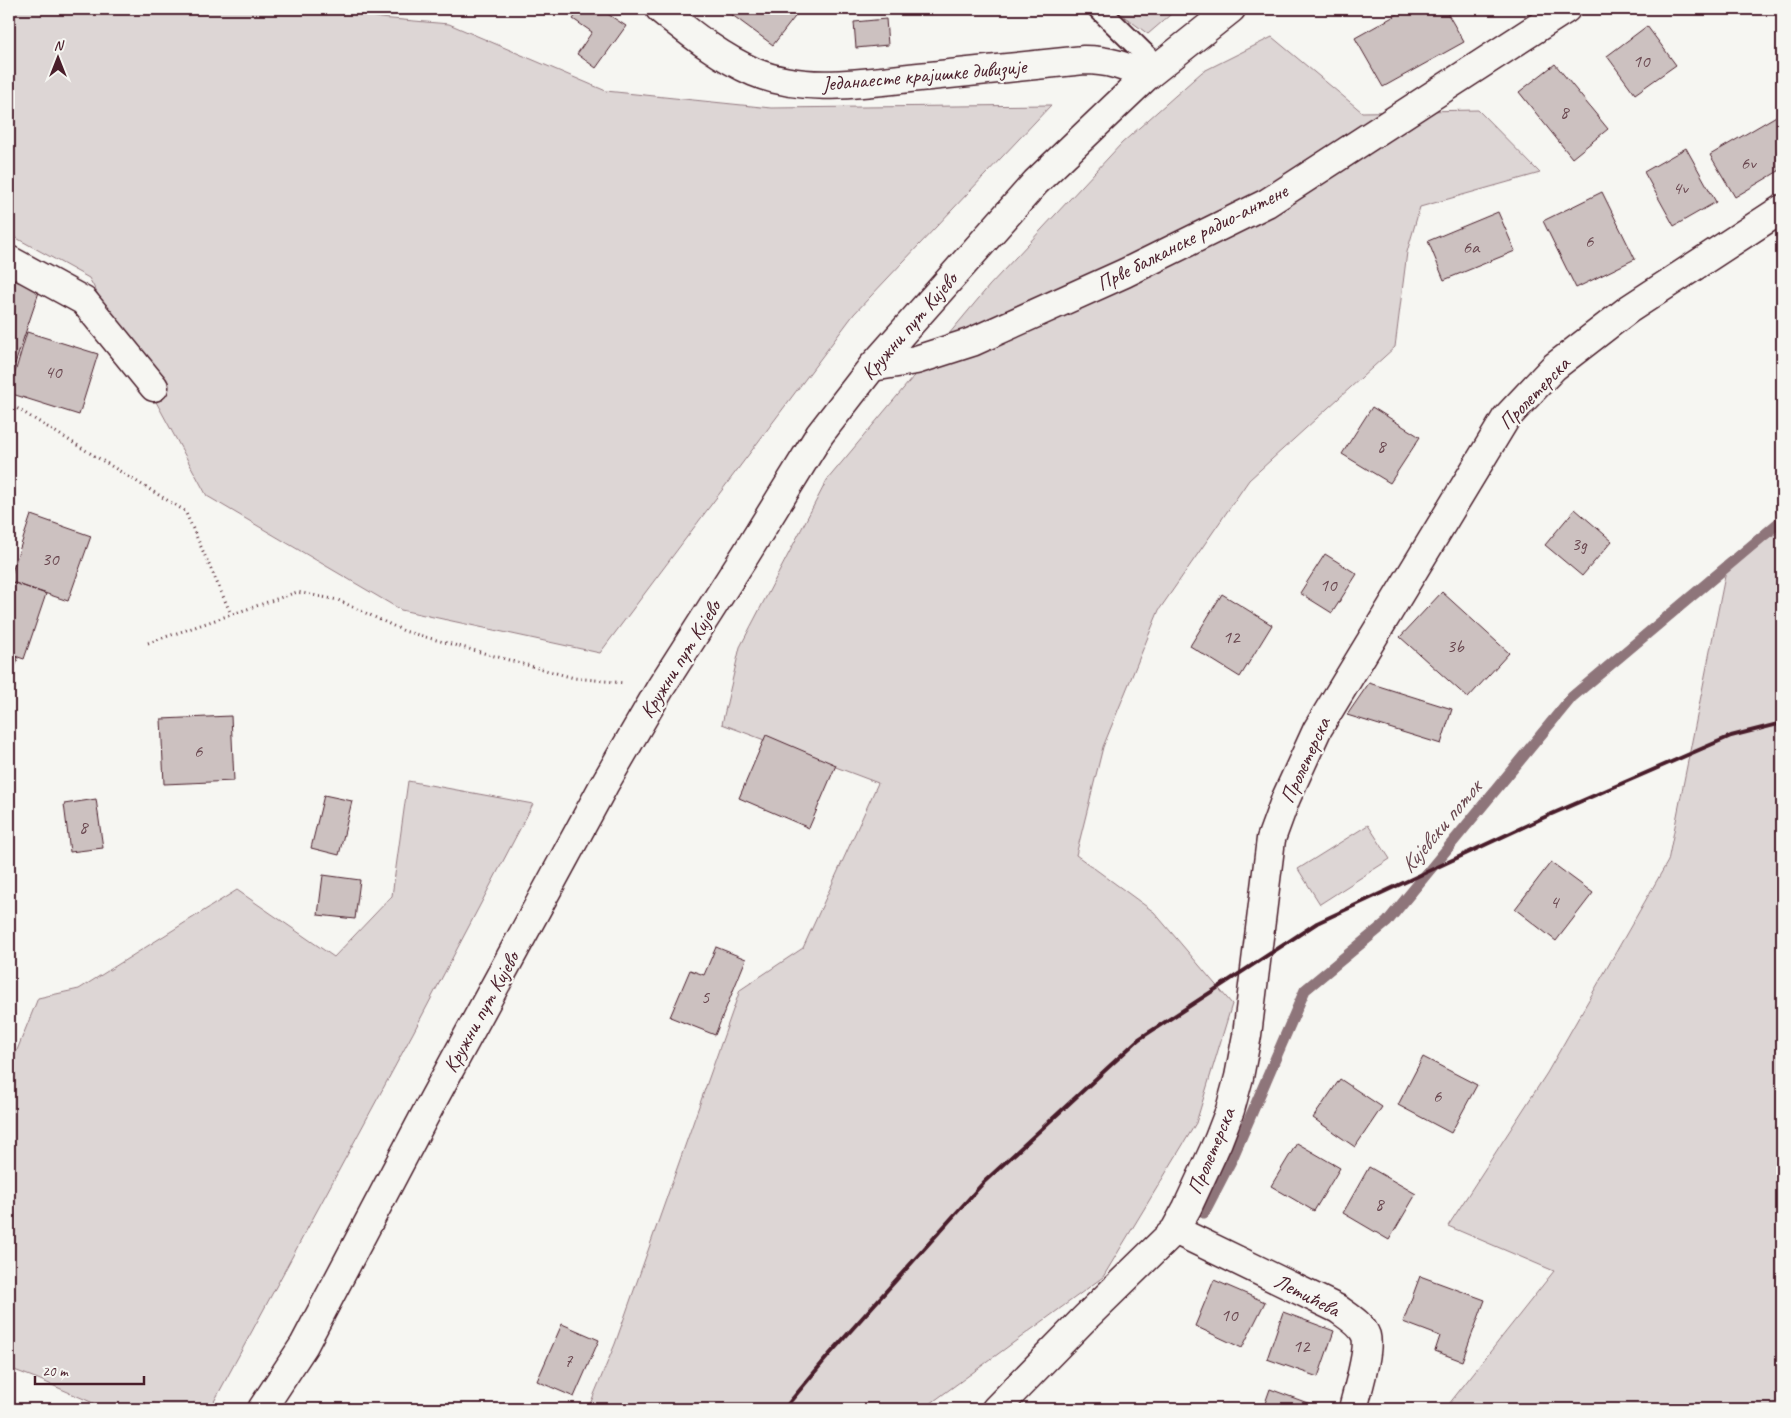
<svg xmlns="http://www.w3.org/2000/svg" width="1791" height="1418" font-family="Caveat,sans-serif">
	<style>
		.green { fill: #ddd6d5; stroke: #947a80 }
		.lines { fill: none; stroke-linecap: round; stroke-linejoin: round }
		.stream { stroke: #8e747a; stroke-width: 11 }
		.building { fill: #ccc1c0; stroke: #4a1f2b }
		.lane-casing { stroke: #4a1f2b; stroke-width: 24 }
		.street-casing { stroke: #4a1f2b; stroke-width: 31 }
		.secondary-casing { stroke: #4a1f2b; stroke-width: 31 }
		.path { stroke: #4a1f2b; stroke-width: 3; stroke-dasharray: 1 4; stroke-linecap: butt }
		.lane { stroke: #f6f6f2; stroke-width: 20 }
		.street { stroke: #f6f6f2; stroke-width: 28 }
		.secondary { stroke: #f6f6f2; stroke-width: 28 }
		.rail { stroke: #4a1f2b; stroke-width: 4 }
		.labels { text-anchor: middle; stroke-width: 4.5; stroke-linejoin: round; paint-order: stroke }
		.number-label { font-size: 19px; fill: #6a4850 }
		.street-label { font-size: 21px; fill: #4a1f2b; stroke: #f6f6f2 }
		.water-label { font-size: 22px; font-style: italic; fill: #6c4a52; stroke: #f6f6f2 }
	</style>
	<rect width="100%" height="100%" fill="#f6f6f2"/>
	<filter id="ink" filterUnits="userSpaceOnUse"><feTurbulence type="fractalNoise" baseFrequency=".02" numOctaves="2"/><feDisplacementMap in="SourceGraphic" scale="10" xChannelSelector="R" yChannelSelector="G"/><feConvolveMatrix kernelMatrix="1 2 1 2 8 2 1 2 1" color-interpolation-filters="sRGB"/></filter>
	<g filter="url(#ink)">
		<path class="green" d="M9,9H342L380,18L449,24L606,91L771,108L1051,105L854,314L600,653L401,610L207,496L89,278L9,234Z
			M1114,9H1177L1148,34Z
			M1272,37L1362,112L1478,110L1540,173L1420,207L1407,252L1395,347L1249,480L1159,610L1103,747L1076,855L1154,912L1232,1004L1196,1123L1103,1277L923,1409H588L615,1344L740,990L803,948L878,783L722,724L740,647L827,480L989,286L1122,143L1202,72Z
			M1782,530V1409H1445L1554,1271L1448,1226L1547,1073L1668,861L1728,561Z
			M408,781L533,804L413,1033L210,1409H107L38,1379L9,1368V1070L38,998L79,989L237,890L334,957L392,896Z
			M1368,825L1390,859L1320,904L1298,869Z"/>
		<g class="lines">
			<path class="stream" d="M1204,1213L1232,1159L1305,990L1387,922L1572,697L1782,520"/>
		</g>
		<path class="building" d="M581,9H600L626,26L596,68L577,54L592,32L573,19Z
			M724,9H801L773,45Z
			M1407,9H1445L1464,42L1383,87L1355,38Z
			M886,19L888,45L856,48L854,22Z
			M1647,26L1676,65L1635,94L1607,56Z
			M1555,64L1608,129L1572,158L1519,92Z
			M1778,115L1782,122V169L1735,197L1710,155Z
			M1686,148L1716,202L1674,226L1644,172Z
			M1602,192L1635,259L1576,288L1543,221Z
			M1498,212L1515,251L1444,280L1428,241Z
			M9,279L40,289L15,364L9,362Z
			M27,332L98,354L79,415L9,393Z
			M1372,407L1420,437L1390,483L1342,454Z
			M1575,509L1612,541L1582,576L1545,545Z
			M31,515L91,536L68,601L9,581Z
			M1325,554L1357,574L1332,613L1300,593Z
			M9,581L46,594L24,659L9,654Z
			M1442,592L1509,653L1468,698L1400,637Z
			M1222,594L1272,625L1240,677L1190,646Z
			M9,654L18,658L9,686Z
			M1369,683L1452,709L1441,744L1347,715Z
			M231,716L234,781L164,784L161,719Z
			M766,735L836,765L809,828L739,798Z
			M324,795L352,801L339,855L311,848Z
			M96,799L103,848L70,852L64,804Z
			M1551,862L1593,893L1556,941L1515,909Z
			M323,875L360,880L355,919L318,915Z
			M716,947L746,959L715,1035L670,1017L690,970L704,975Z
			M1423,1057L1477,1085L1451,1133L1398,1105Z
			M1340,1079L1382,1107L1355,1147L1313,1118Z
			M1297,1143L1340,1168L1314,1211L1271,1186Z
			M1369,1167L1416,1194L1389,1240L1343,1213Z
			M1420,1276L1485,1300L1462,1361L1435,1351L1440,1336L1403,1322Z
			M1214,1280L1265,1302L1242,1348L1195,1326Z
			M1283,1312L1334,1331L1318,1377L1267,1359Z
			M562,1324L599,1340L574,1397L537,1381Z
			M1270,1389L1313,1405L1312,1409H1263Z"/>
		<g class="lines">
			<g class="lane-casing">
				<path id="lane" d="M1099,9L1157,66"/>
			</g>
			<g class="street-casing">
				<path id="street" d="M660,9C689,32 719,57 754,72C809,95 872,81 930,76C981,71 1033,65 1084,60C1109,60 1124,66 1147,76
					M9,260L84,301L154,387
					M872,367L916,360L972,342L1125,273L1267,203L1566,9
					M1175,1230L1338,1309C1347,1316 1362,1324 1366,1336C1370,1351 1357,1392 1353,1409
					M996,1409L1083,1320L1175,1230L1187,1208L1218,1141L1230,1110L1239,1077L1247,1035L1271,839L1286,798L1317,730L1506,418L1554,367L1629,309L1782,209"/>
			</g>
			<g class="secondary-casing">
				<path id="secondary" d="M262,1409L304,1345L433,1100L604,785L661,687L746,554L820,434L872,367L1036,182L1147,76L1231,9"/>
			</g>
			<path class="path" d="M9,404L13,406L9,418
				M13,406L185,511L231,614
				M148,643L297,592L338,600L404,631L574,678L625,683"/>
			<use href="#lane" class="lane"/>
			<use href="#street" class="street"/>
			<use href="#secondary" class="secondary"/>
			<path class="rail" d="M784,1409L828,1356L984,1182L1139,1039L1317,923L1547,816L1731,736L1782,723"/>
		</g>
	</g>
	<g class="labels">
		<g class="number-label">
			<text x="1641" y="67">10</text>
			<text x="1564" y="118">8</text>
			<text x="1748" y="169">6v</text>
			<text x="1680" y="194">4v</text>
			<text x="1589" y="247">6</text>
			<text x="1471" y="253">6a</text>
			<text x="53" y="378">40</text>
			<text x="1381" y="452">8</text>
			<text x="1579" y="550">3g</text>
			<text x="50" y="565">30</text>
			<text x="1328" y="591">10</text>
			<text x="1231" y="643">12</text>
			<text x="1455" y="652">3b</text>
			<text x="198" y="757">6</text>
			<text x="83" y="833">8</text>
			<text x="1554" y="908">4</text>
			<text x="705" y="1003">5</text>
			<text x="1437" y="1102">6</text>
			<text x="1379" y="1210">8</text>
			<text x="1229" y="1321">10</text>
			<text x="1301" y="1352">12</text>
			<text x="568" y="1367">7</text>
		</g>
		<g class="street-label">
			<text transform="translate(924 75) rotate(-5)" y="7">Једанаесте крајишке дивизије</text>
			<text transform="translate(1192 237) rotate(-27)" y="7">Прве балканске радио-антене</text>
			<text transform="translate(909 326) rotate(-49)" y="7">Кружни пут Кијево</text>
			<text transform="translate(1534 393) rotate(-46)" y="7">Пролетерска</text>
			<text transform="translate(680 659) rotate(-58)" y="7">Кружни пут Кијево</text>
			<text transform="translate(1305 760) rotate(-65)" y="7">Пролетерска</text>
			<text transform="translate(481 1012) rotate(-61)" y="7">Кружни пут Кијево</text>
			<text transform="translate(1211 1151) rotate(-67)" y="7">Пролетерска</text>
			<text transform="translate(1307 1295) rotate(27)" y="7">Летићева</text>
		</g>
		<g class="water-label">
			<text transform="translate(1440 826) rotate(-50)" y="8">Кијевски поток</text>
		</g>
	</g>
	<rect width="1791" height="1418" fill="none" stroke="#f6f6f2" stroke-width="30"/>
	<rect x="15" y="15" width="1761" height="1388" fill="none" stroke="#4a1f2b" stroke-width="2" filter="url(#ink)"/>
	<g transform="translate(58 58)" stroke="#f6f6f2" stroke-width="4" paint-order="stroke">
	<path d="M0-4L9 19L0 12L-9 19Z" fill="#4a1f2b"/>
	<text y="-8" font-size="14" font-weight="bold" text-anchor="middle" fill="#4a1f2b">N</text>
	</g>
	<path d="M35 1376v8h109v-8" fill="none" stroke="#4a1f2b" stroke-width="2.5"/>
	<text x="42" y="1376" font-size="15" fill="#4a1f2b" stroke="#f6f6f2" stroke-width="4" paint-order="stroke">20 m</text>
</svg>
